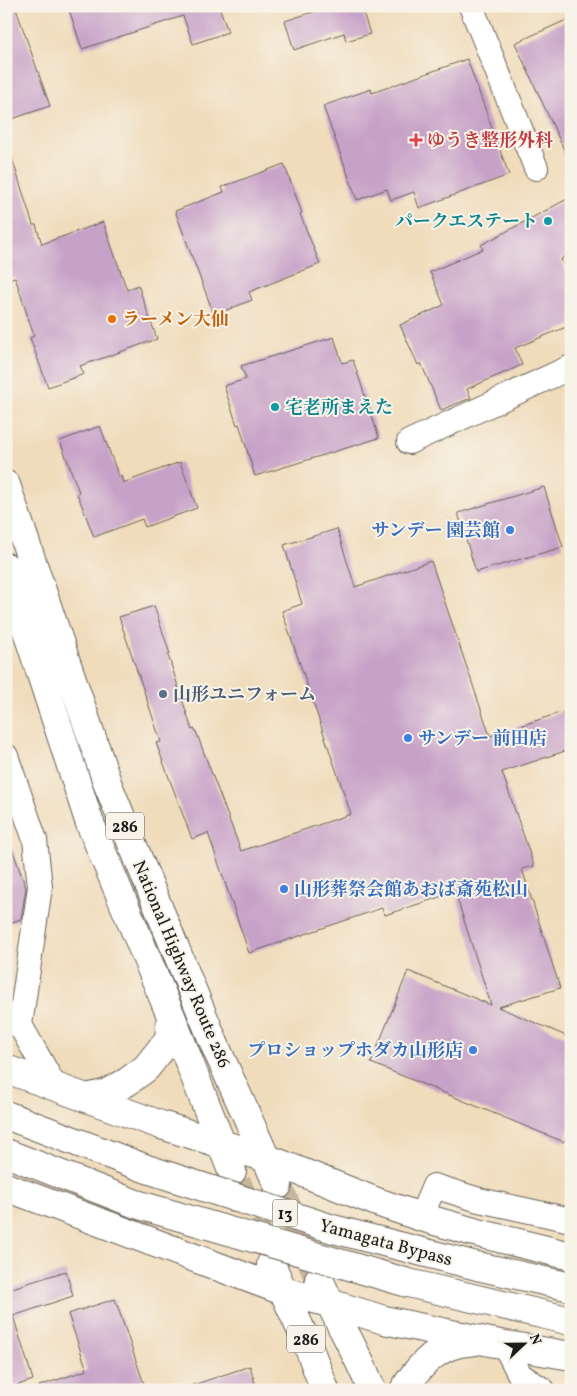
<svg xmlns="http://www.w3.org/2000/svg" width="577" height="1396" font-family="Vollkorn,'Noto Serif JP',serif">
	<style>
		.building { fill: #c7a2c8 }
		.lines { fill: none; stroke-linecap: round; stroke-linejoin: round }
		.highway-tunnel { stroke: #c6b69b; stroke-width: 28; stroke-dasharray: 28 14; stroke-linecap: butt }
		.street-casing { stroke: #665f54; stroke-width: 26 }
		.highway-casing { stroke: #665f54; stroke-width: 30 }
		.street { stroke: #fff; stroke-width: 24 }
		.highway { stroke: #fff; stroke-width: 28 }
		.highway-bridge-casing { stroke: #665f54; stroke-width: 30; stroke-linecap: butt }
		.highway-bridge { stroke: #fff; stroke-width: 28 }
		.health-dot { fill: #e0444e; stroke: #f7f3e8; stroke-width: 2 }
		.culture-dot { fill: #0f9aa8; stroke: #f7f3e8; stroke-width: 2 }
		.food-dot { fill: #e8710a; stroke: #f7f3e8; stroke-width: 2 }
		.shop-dot { fill: #3f7fe0; stroke: #f7f3e8; stroke-width: 2 }
		.service-dot { fill: #5c6f8a; stroke: #f7f3e8; stroke-width: 2 }
		.labels { text-anchor: middle; stroke-width: 4; stroke-linejoin: round; paint-order: stroke }
		.shield { fill: #f7f3e8; stroke: #5e5c59; stroke-width: 1 }
		.shield-label { font-size: 16px; font-weight: bold; fill: #1c1c1c }
		.health-label { font-size: 18px; font-weight: bold; fill: #be3a42; stroke: #f7f3e8; text-anchor: start }
		.culture-label { font-size: 18px; font-weight: bold; fill: #0d838f; stroke: #f7f3e8; text-anchor: end }
		.food-label { font-size: 18px; font-weight: bold; fill: #c56008; stroke: #f7f3e8; text-anchor: start }
		.shop-label { font-size: 18px; font-weight: bold; fill: #366cbe; stroke: #f7f3e8; text-anchor: end }
		.service-label { font-size: 18px; font-weight: bold; fill: #4e5e75; stroke: #f7f3e8; text-anchor: start }
		.street-label { font-size: 18px; fill: #1c1c1c; stroke: #f7f3e8 }
	</style>
	<rect width="100%" height="100%" fill="#f7f3e8"/>
	<filter id="ink" filterUnits="userSpaceOnUse"><feTurbulence type="fractalNoise" baseFrequency=".02" numOctaves="2"/><feDisplacementMap in="SourceGraphic" scale="10" xChannelSelector="R" yChannelSelector="G"/><feConvolveMatrix kernelMatrix="1 2 1 2 8 2 1 2 1" color-interpolation-filters="sRGB"/></filter>
	<filter id="wash" filterUnits="userSpaceOnUse"><feTurbulence type="fractalNoise" baseFrequency=".0096" numOctaves="4" result="noise"/><feDisplacementMap in="SourceGraphic" scale="20" xChannelSelector="R" yChannelSelector="G"/><feGaussianBlur stdDeviation="1.12" result="paint"/><feColorMatrix in="noise" values="0 0 0 0 0 0 0 0 0 0 0 0 0 0 0 0 0 1.4 0 .05"/><feComposite in="paint" operator="in"/></filter>
	<g filter="url(#wash)">
		<rect width="100%" height="100%" fill="#f0dcbb"/>
		<g id="blocks">
			<path class="building" d="M6,6H15L50,106L6,121Z
				M68,6H219L228,32L193,44L183,16L82,49Z
				M331,6H361L370,34L346,41L344,33L294,50L285,21Z
				M571,18V165L515,43Z
				M467,59L509,175L419,208L414,192L391,200L387,189L357,200L323,106L371,89L372,93Z
				M6,155H11L33,225H36L42,244L103,222L127,290L138,285L157,339L80,366L84,374L48,387L30,338L34,336L15,277L6,280Z
				M284,164L302,213L300,214L320,264L249,292L252,300L214,315L175,211L224,192L222,187Z
				M571,197V253L561,259L571,283V325L515,348L522,365L467,389L471,398L441,410L421,363L418,365L400,325L444,305L430,272L483,249L481,245Z
				M334,337L342,363L353,360L379,438L255,476L239,424L237,425L224,386L246,379L241,366Z
				M100,426L119,477L121,476L123,483L180,462L197,508L145,527L142,519L94,537L77,493L79,492L60,441Z
				M544,487L563,547L476,572L458,513Z
				M337,529L355,587L431,561L490,736L562,712L571,739V749L502,772L534,866L522,869L560,988L498,1007L571,1038V1124L564,1142L371,1063L408,971L491,1005L455,892L385,915L382,908L249,953L208,833L192,839L156,743L161,742L119,617L154,606L170,654L168,655L192,730L195,729L241,851L351,814L282,611L302,604L284,545Z
				M9,840L26,888L21,919L6,924V841Z
				M66,1271L73,1296L13,1316L33,1380L6,1389V1290Z
				M115,1299L146,1390H40L39,1386L87,1370L68,1314Z
				M250,1366L257,1390H191L190,1386Z"/>
		</g>
	</g>
	<g filter="url(#ink)">
		<use href="#blocks" fill-opacity="0" stroke="#665f54" stroke-width="1"/>
		<g class="lines">
			<path class="highway-tunnel" d="M237,1182L268,1258
				M278,1185L316,1273"/>
			<g class="street-casing">
				<path id="street" d="M471,6L536,168
					M409,442L571,367
					M6,756L35,840L40,887L20,1025
					M6,1022L20,1025L55,1087
					M421,1217L434,1186L479,1200L571,1220
					M504,1344L520,1375L543,1390"/>
			</g>
			<g class="highway-casing">
				<path id="highway" d="M6,485L108,785L217,1050L278,1185
					M6,567L89,821L171,1016L232,1171
					M6,1069L161,1125L266,1158L377,1202L421,1217L474,1232L571,1256
					M86,1098L107,1093L127,1082L146,1068L169,1039L171,1016
					M6,1187L283,1291L329,1303L384,1320L495,1343L571,1356
					M271,1264L307,1343L325,1390
					M319,1279C335,1317 357,1352 372,1390
					M404,1390C415,1371 434,1349 456,1344C463,1342 470,1342 476,1341"/>
			</g>
			<use href="#street" class="street"/>
			<use href="#highway" class="highway"/>
			<g class="highway-bridge-casing">
				<path id="highway-bridge" d="M6,1115L147,1169L333,1229L477,1266L571,1287
					M6,1153L136,1204L408,1283L571,1321"/>
			</g>
			<use href="#highway-bridge" class="highway-bridge"/>
		</g>
	</g>
	<path class="health-dot" d="M413.5 132.5h5v5h5v5h-5v5h-5v-5h-5v-5h5z"/>
	<g class="culture-dot">
		<circle cx="548" cy="221" r="5"/>
		<circle cx="275" cy="407" r="5"/>
	</g>
	<circle class="food-dot" cx="112" cy="319" r="5"/>
	<g class="shop-dot">
		<circle cx="510" cy="530" r="5"/>
		<circle cx="408" cy="738" r="5"/>
		<circle cx="284" cy="889" r="5"/>
		<circle cx="473" cy="1050" r="5"/>
	</g>
	<circle class="service-dot" cx="163" cy="694" r="5"/>
	<g class="labels">
		<g class="shield">
			<rect x="106" y="812.5" width="38" height="27" rx="4"/>
			<rect x="272.5" y="1199.5" width="25" height="27" rx="4"/>
			<rect x="287" y="1325.5" width="38" height="27" rx="4"/>
		</g>
		<g class="shield-label">
			<text x="125" y="832">286</text>
			<text x="285" y="1219">13</text>
			<text x="306" y="1345">286</text>
		</g>
		<g class="health-label">
			<text x="427" y="146">ゆうき整形外科</text>
		</g>
		<g class="culture-label">
			<text x="538" y="227">パークエステート</text>
			<text x="285" y="413" text-anchor="start">宅老所まえた</text>
		</g>
		<g class="food-label">
			<text x="122" y="325">ラーメン大仙</text>
		</g>
		<g class="shop-label">
			<text x="500" y="536">サンデー 園芸館</text>
			<text x="418" y="744" text-anchor="start">サンデー 前田店</text>
			<text x="294" y="895" text-anchor="start">山形葬祭会館あおば斎苑松山</text>
			<text x="463" y="1056">プロショップホダカ山形店</text>
		</g>
		<g class="service-label">
			<text x="173" y="700">山形ユニフォーム</text>
		</g>
		<g class="street-label">
			<text transform="translate(182 964) rotate(67)" y="6">National Highway Route 286</text>
			<text transform="translate(386 1242) rotate(15)" y="6">Yamagata Bypass</text>
		</g>
	</g>
	<rect width="577" height="1396" fill="none" stroke="#f7f3e8" stroke-width="25"/>
	<g transform="translate(524 1344) rotate(68)" stroke="#f7f3e8" stroke-width="4" paint-order="stroke">
	<path d="M0-4L9 19L0 12L-9 19Z" fill="#1c1c1c"/>
	<text y="-8" font-size="14" font-weight="bold" text-anchor="middle" fill="#1c1c1c">N</text>
	</g>
</svg>
